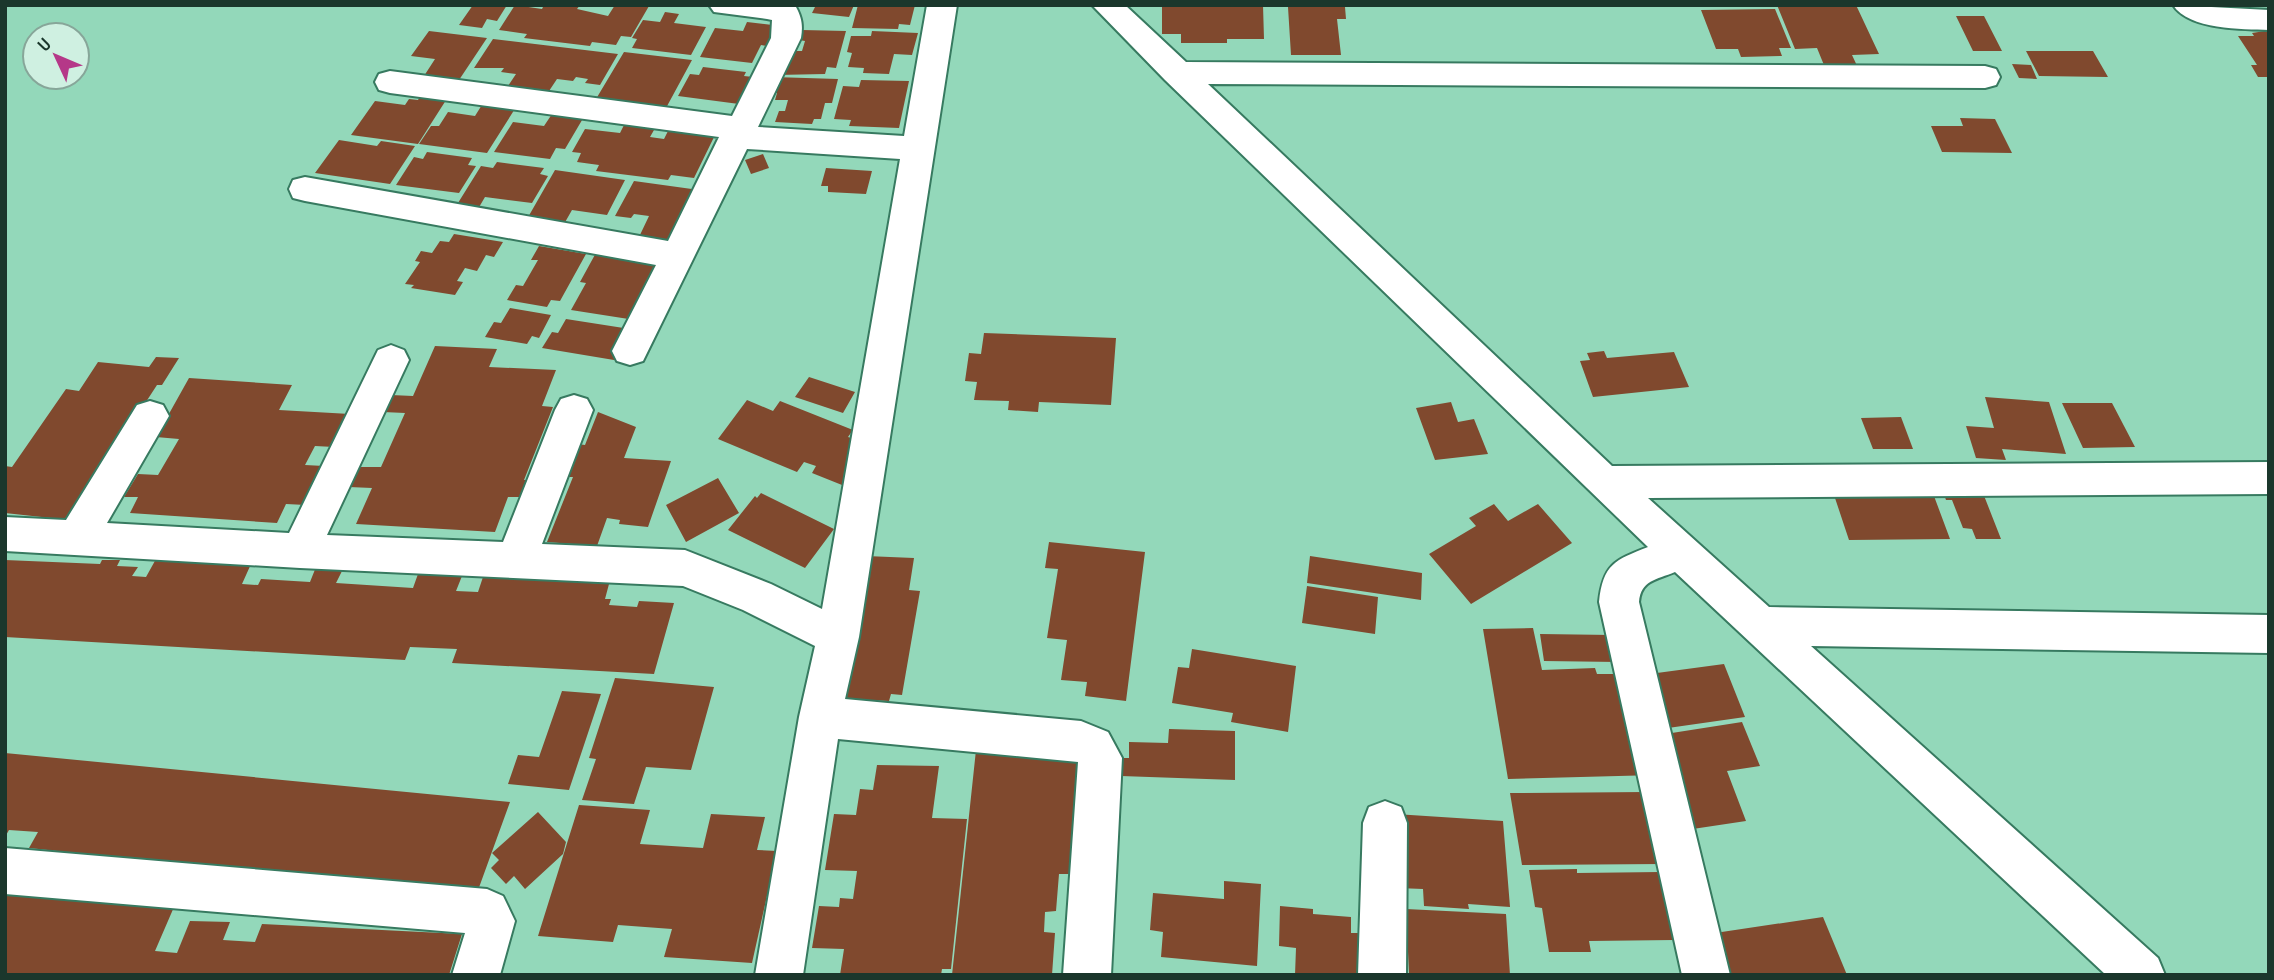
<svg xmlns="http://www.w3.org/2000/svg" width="2274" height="980" font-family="'Sofia Sans Condensed',sans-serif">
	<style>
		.building { fill: #80492e }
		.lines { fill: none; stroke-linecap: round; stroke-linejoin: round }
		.minor-casing { stroke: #377a60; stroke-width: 4 }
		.minor { fill: #fff; fill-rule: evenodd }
	</style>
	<rect width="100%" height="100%" fill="#93d8ba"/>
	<path class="building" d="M473,5H507L497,21L487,19L482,28L459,25Z
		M515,5L542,9L544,5H580L577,9L608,16L615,5L649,6L631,37L621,36L616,45L592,42L590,46L524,38L527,34L499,30Z
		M816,5H854L849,17L812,13Z
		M858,5H915L910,25L899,24L898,29L852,28Z
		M1162,5H1263L1264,39H1227V43H1181V34H1162Z
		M1777,5H1856L1879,54L1852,55L1859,70H1826L1817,48L1795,49Z
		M1288,7H1345L1346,19H1337L1341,55H1291Z
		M1775,9L1791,48H1779L1782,56L1741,57L1738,49H1716L1701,10Z
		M665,12L679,14L674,23L706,27L691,55L632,48L637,39L632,38L643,20L660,22Z
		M1956,16H1984L2002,51H1973Z
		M747,22L781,26L767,46L761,45L752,63L700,57L715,28L743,31Z
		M802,30L846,31L836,68L827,67L825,74L776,75L783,51H802L805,41L799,40Z
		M429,31L487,38L459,80L424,76L435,59L411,56Z
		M872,31L918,33L912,55L894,54L889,74L863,73L864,68L848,67L852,53L847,52L851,36H871Z
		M2265,31H2269V77H2258L2251,65H2257L2238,36H2254L2252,33Z
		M493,39L618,54L600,85L585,83L588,79L576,77L573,81L557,79L549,91L508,86L516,74L501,72L504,68H474Z
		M2026,51H2093L2108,77L2039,76Z
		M624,52L692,60L666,108L596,99Z
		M2012,64L2031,65L2037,79L2019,78Z
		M703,67L746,72L744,76L753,77L739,104L678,96L690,74L699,75Z
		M773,77L838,79L832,103H825L821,119H814L812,124L775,122L779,111H785L788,100H775L777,93L768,92Z
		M861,80L909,81L899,128L849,126L851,120L834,119L843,86L859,87Z
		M422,93L448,97L418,144L351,135L375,101L405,105L409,99L418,100Z
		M485,100L518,104L487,153L419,144L431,126H439L448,112L475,116Z
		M554,111L585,115L565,149L556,148L550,159L494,152L513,122L544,126Z
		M1960,118L1995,119L2012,153L1942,152L1931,126H1963Z
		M627,119L658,123L650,137L664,139L670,127L716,133L694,178L671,175L668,180L596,171L599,165L577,162L581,153L572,152L585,129L620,133Z
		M339,140L377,146L381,141L415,146L390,184L315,173Z
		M427,152L472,158L468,165L476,166L459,193L396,185L414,157L423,159Z
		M763,154L769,168L751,174L745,160Z
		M497,162L544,168L540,174L548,176L532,203L485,197L475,214L453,211L481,166L493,168Z
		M826,168L872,171L866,194L828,192V186H821Z
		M555,170L625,180L607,215L572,210L564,224L527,219Z
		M634,181L699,190L674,241L639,237L649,216L634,214L631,218L615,216Z
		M454,234L503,242L494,257L486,255L477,271L465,268L457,281L463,282L455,295L411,288L414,285L405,284L420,262L415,261L421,251L432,253L440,241L449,242Z
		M539,246L586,254L560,301L551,300L547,307L507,300L516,285L523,286L538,260H531Z
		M597,251L665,262L635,320L571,310L586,283L580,282Z
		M510,308L551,315L539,338L532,336L527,344L485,337L494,322L501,323Z
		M566,319L630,329L614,360L542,348L552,332L558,333Z
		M984,333L1116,338L1111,405L1039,402L1038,412L1008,410L1009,401L974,400L977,382L965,381L969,353L981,354Z
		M435,346L497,349L489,367L556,370L542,406L553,407L524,480H531L525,497H508L495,532L356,524L372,488L349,487L358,467H381L405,413L383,412L391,395L413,396Z
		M1604,351L1607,358L1674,352L1689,387L1593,397L1580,361L1590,360L1587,353Z
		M156,357L179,358L162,385H157L69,520L5,513V466L12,467L66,389L79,391L98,362L149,367Z
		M809,377L855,392L843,413L795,397Z
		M189,378L292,385L279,410L350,414L334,447L315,446L305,465L324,466L306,505L286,504L277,523L130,513L138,497H124L138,474L158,475L179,439L156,437Z
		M1985,397L2049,402L2066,454L2002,449L2006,460L1976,458L1966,426L1994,428Z
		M747,400L773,411L780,401L853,430L848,437L854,439L842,485L812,473L816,466L804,462L797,472L718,439Z
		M1451,402L1458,422L1474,419L1488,454L1435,460L1416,408Z
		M2062,403H2112L2135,447L2083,448Z
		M598,412L636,427L624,458L671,461L648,527L619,524L620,520L607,518L597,546L547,542L573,477H566L578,444L585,445Z
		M1901,417L1913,449H1873L1861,418Z
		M718,478L739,513L686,542L666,505Z
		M1931,488L1950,539L1849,540L1832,489Z
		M1981,488L2001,539H1976L1972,529L1963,528L1952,500H1946L1942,489Z
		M761,493L834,529L805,568L728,530L755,496L757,498Z
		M1494,504L1508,521L1538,504L1572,543L1471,604L1429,554L1476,526L1469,518Z
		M1049,542L1145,552L1126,701L1085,696L1087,682L1061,680L1067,640L1047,638L1058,569L1045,568Z
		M866,556L914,558L909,590L920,591L902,695L891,694L889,701L844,699Z
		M1310,556L1422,573L1421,600L1307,583Z
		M156,559L251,564L242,584L258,585L261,579L310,582L316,567L343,569L336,583L413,588L418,574L462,576L456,591L478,592L483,577L609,584L605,599H611L609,605L637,607L639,601L674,603L654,674L452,663L457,649L410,647L405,660L5,637V560L100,564L102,560H120L117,566L138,567L132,576L146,577Z
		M1307,586L1378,597L1375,634L1302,623Z
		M1533,628L1542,670L1595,668L1597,674H1632L1656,775L1508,779L1483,629Z
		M1540,634L1612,635L1618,662L1544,661Z
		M1192,649L1296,666L1288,732L1231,722L1233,713L1172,703L1178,667L1189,668Z
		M1724,664L1745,717L1661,729L1642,675Z
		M615,678L714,687L691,770L646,767L634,804L582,800L596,759L589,758Z
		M562,691L601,694L569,790L508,784L518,755L539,757Z
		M1742,722L1760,766L1727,771L1746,821L1686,830L1659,735Z
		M1169,729L1235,731V780L1121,776L1122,758H1129V742L1168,743Z
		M976,750L1086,753L1078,874H1059L1056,911L1045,912L1044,932L1055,933L1052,975H952Z
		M5,753L510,802L477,893L143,859L140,865L54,855L57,851L29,848L38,832L9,830L5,837Z
		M877,765L939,766L932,818L967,819L951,969H942L941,975H840L844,949L812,948L819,906L839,907L840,898L853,899L857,871L825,870L834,814L856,815L860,789L873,790Z
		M1646,792L1662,864L1522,865L1510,793Z
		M579,805L650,810L640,844L703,848L711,814L765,817L757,850L777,851L752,963L664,957L672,929L618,925L613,942L538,936Z
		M538,812L566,842L563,854L525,889L514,876L506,884L491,868L499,860L492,853Z
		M1395,814L1503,821L1510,907L1468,904L1469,909L1424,906L1423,889L1398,888Z
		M1577,869V873L1660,872L1674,940L1589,941L1591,952H1549L1542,908L1535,907L1529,870Z
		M1224,881L1261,884L1257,966L1161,957L1163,932L1150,930L1153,893L1224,899Z
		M5,895L174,907L155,951L177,953L190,921L230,922L223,940L255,942L262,924L462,934L449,975H5Z
		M1280,906L1313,909V914L1351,917V933H1365L1366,975H1295L1296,948L1279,946Z
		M1406,909L1506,914L1510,975L1409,973Z
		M1823,917L1847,975H1725L1715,933Z"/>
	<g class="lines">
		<g class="minor-casing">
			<path id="minor" d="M709,5H790L796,7C802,18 803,26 801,38L758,127L904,136L927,5H957L859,637L845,699L1081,721L1108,732L1122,758L1111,975H1063L1078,762L838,739L803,975H755L799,717L815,646L743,610L683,586L300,568L5,551V517L66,520L137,405L150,401L163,405L169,416L107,523L289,533L378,350L391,345L404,350L409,360L327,535L503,542L555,410L561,399L574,395L587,399L593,410L542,544L685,550L771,584L822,609L900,159L747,149L643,361L630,365L617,361L612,351L656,265L305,201L293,198L289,189L293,180L305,177L668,241L719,137L390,93L379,90L375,82L379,74L390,71L732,116L771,38L772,20L767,19L714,12Z
				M1092,5H1125L1186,62L1985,66L1996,69L2000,77L1996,85L1985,88L1208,84L1612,466L2269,462V494L1648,498L1769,607L2269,615V653L1811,646L2158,958L2165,975H2106L1675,572C1656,580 1641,580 1639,602L1730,975H1682L1599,602C1603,564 1615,560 1648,547L1165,80Z
				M2173,5L2269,10V30C2242,29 2189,30 2173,5Z
				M1385,801L1401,807L1407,823L1406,975H1358L1363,823L1369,807Z
				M5,848L487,889L503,896L515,921L500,975H452L465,933L5,894Z"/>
		</g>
		<use href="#minor" class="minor"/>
	</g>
	<rect width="2274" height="980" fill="none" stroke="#1b372c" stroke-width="14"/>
	<g transform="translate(56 56) rotate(314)"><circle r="33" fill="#cff0e1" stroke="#87a699" stroke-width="2"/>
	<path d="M0-5L12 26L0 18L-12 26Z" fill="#b53888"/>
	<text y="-10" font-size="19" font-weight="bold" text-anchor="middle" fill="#1b372c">U</text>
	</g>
</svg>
